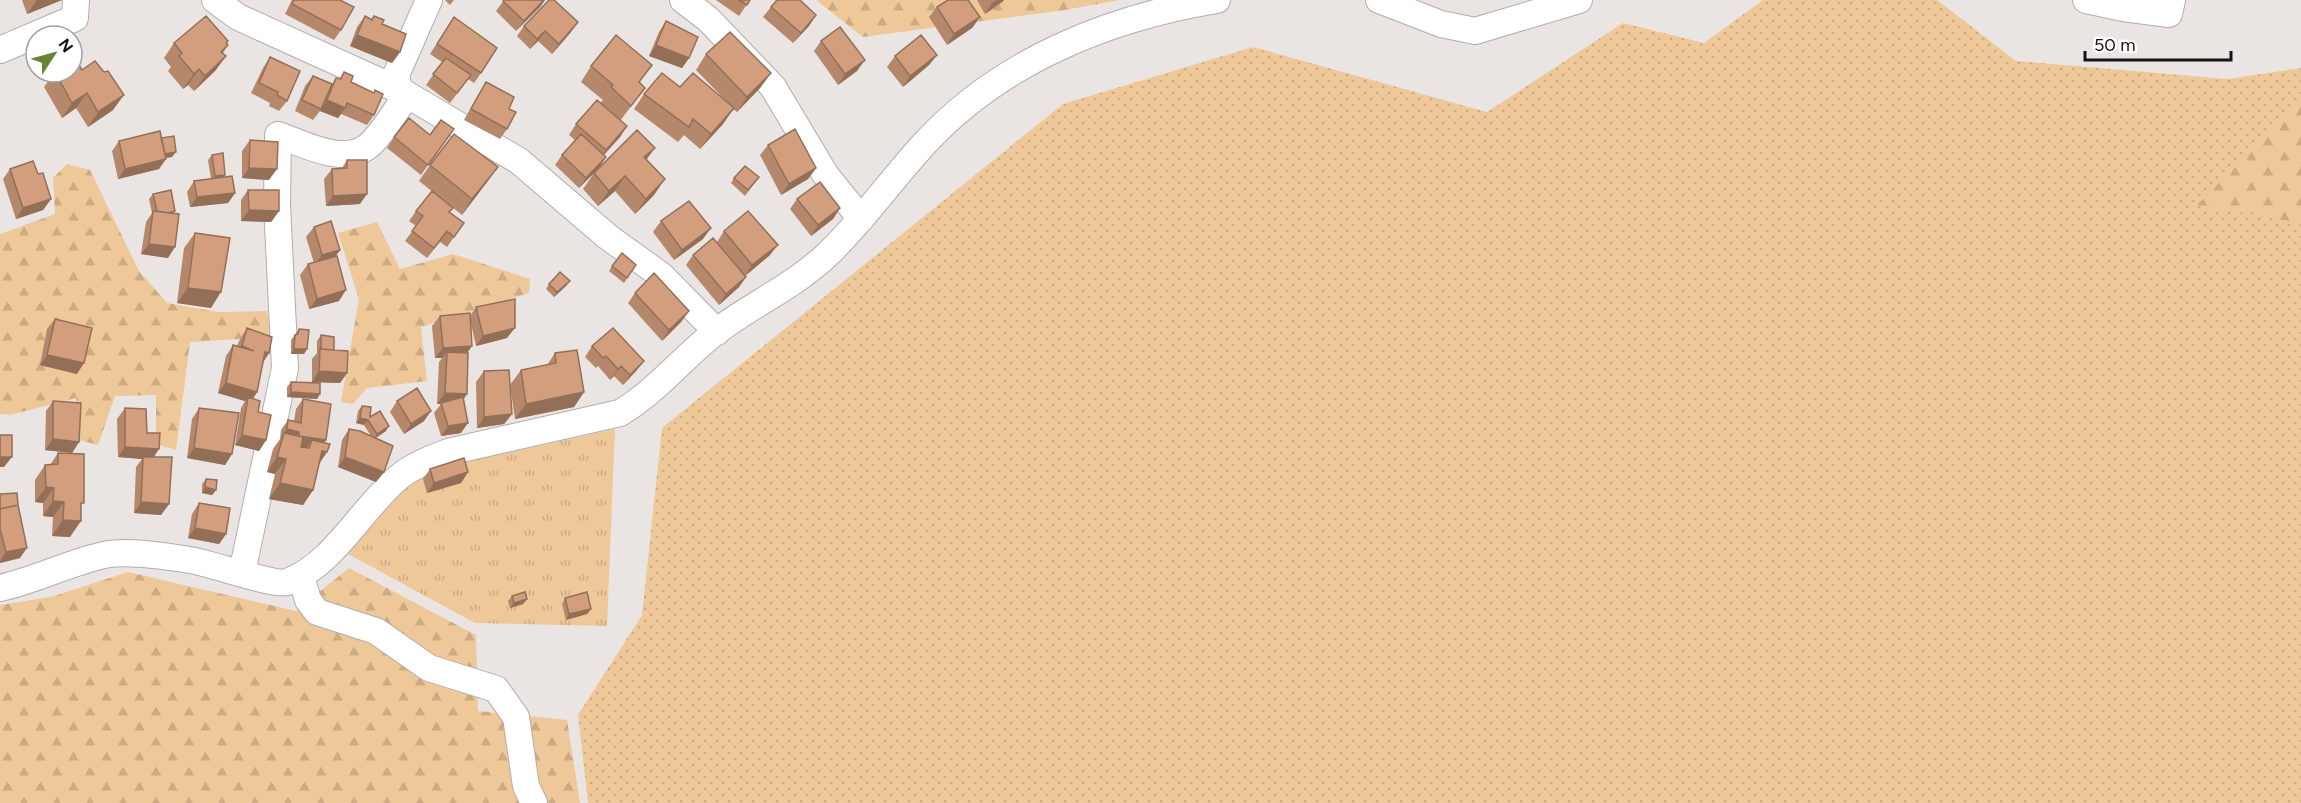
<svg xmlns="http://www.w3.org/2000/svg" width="2301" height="803" font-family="Figtree,sans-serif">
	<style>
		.grass { fill: url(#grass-dots) }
		.forest { fill: url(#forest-firs) }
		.park { fill: url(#park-tufts) }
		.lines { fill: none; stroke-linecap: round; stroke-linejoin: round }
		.minor-casing { stroke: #b2adac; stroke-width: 28 }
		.minor { stroke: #fff; stroke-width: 26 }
		.wall { fill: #b5886c }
		.shaded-wall { fill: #936f58 }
		.building { fill: #d29e7e; stroke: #936f58; stroke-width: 1.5 }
	</style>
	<defs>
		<pattern id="grass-dots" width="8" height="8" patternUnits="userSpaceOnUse" patternTransform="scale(1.5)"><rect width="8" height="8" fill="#efc899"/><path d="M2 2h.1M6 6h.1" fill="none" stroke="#ccab83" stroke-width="1.8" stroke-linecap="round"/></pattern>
		<pattern id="forest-firs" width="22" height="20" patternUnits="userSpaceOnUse" patternTransform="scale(1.5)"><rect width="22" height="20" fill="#efc899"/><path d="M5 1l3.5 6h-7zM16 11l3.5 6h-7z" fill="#ccab83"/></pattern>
		<pattern id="park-tufts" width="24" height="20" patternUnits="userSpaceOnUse" patternTransform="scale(1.5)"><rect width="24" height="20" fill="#efc899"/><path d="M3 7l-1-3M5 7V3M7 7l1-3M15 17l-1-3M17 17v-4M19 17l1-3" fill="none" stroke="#ccab83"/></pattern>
	</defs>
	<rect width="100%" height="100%" fill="#eae5e3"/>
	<path class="grass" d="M1763,0H1937L2016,61L2227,79L2301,68V803H588L578,715L642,615L662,428L1063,104L1253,47L1487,112L1623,23L1704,43Z"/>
	<path class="forest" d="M816,0H1119L1065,10L863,37Z
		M2301,101V223L2197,205Z
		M67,164L90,170L139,271L167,303L218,312L267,311L272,337L190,342L176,450L156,444V395L115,396L98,445L78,440L76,398L10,415L0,414V234L55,214L53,178Z
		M377,222L400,269L453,254L530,279L529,293L421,327L427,381L367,388L353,404L341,402L359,299L338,233Z
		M349,568L476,635L478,711L567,720L580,803H0V605L51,597L128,572L296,611Z"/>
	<path class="park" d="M615,429L607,626L475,623L348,554L391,500L434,469Z"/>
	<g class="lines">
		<g class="minor-casing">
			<path id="minor" d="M215,0L238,17L401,91L519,161L608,237L662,276L717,332
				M683,0L708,19L773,87L825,174L861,219
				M1379,0L1441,24L1475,31L1579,0
				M2086,0L2123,8L2169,14L2172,0
				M0,50L75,18L76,0
				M242,573L285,368L277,205L278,135C304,144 342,165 367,147C379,138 393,115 402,102L396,75L429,0
				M301,577L308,600L317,612L376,631L429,668L496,689L516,717L526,786L534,803
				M0,588C36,580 68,563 104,555C128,550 166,556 190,560C210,563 274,586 287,582C334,565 362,507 399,477C414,465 430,459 448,452L620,413C657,391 683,357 717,331C753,304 796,285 829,253C864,219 892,179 925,143C1001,61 1108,18 1217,0"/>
		</g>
		<use href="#minor" class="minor"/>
	</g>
	<path class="wall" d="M22,0H62L27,14Z
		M292,0H340L341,30L334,40L285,14Z
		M445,0H454L450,5Z
		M504,0H545L540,7L516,31L496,11Z
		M716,0H750L739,16Z
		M977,0H1004L1002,2L985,14Z
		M771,7L816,15L809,26L793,43L763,17Z
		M937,7L980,17L972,28L947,45L929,17Z
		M365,16L371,19L374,16L382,24L400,52L392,63L350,46L357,27Z
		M454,17L481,73L474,83L468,79L450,103L426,85L442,62L430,54Z
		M666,21L689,58L682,68L649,56L659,32Z
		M524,26L571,32L552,54L538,41L530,49L517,36Z
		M821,41L857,71L838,85L814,51Z
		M174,43H226L228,45L223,53L226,56L215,71L194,91L188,85L183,89L168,71L171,67L164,58Z
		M706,54L771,73L760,88L737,112L733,109L723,124L700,149L684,135L678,142L634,109L644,94L680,87L731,106L696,70Z
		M937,55L929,65L903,87L887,67L895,56Z
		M270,57L287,101L279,111L269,106L270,103L251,93L263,68Z
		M591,66L640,82L645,88L620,121L627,126L620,137L604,155L606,157L599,168L579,188L555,165L562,155L575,140L569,135L576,124L600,103L603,100L581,82Z
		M82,70L113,110L88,127L76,108L62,118L44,87L55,72Z
		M344,72L374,115L367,125L341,114L338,118L320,111L313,120L295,111L305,86L313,76L332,84L336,78L339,79Z
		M486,82L509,109L507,129L500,139L464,120L479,93Z
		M454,129L421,175L387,148L394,137L430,135Z
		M161,138L172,157L166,158L159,169L118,179L112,151L119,141Z
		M250,140L269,180L242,178V151Z
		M768,145L816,168L808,179L781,195L760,155Z
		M212,155L224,177L235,193L228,203L190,207L187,192L194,181L211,179L208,160Z
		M347,160L360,204L326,206L324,179L332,169L342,168Z
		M647,160L654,195L635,214L615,191L598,206L583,189L594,173Z
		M430,165L498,167L487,182L462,215L419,181Z
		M10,169L38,174L51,199L43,210L16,219L3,179Z
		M759,177L745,196L731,183L734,178Z
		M248,190L279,211L271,222L241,221V200Z
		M153,194L174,213L168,258L141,254L146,222L152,213L149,199Z
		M797,199L840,208L833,219L811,236L790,209Z
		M416,211L450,212L464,223L447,247L440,242L427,258L405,241L416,226L409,221Z
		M661,221L703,239L674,260L653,232Z
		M314,227L340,250L335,256L339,301L309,309L300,275L308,264L314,263L306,237Z
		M724,231L770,255L745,276L717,242Z
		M195,233L211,308L177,303L184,248Z
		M693,255L746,277L739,287L719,305L686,265Z
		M636,265L624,283L609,271L612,266Z
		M570,281L566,286L554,297L546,289L549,284Z
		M635,293L689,311L681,322L662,341L628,303Z
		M476,307L507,338L476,346L471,324L472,346L467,353L461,433L441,436L434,413L441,404H437L439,362L442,358H435L432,326L440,316H470Z
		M55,319L77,374L40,365L47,329Z
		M247,328L269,353L263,362L257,392L253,399L258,412L266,440L259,451L235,445L241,408L245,401L218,393L226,356L233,345L237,346L240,339Z
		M299,329L307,349L304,354H291V340Z
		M321,335L334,350L347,373L340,383L312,382V359L317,353V341Z
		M592,346L644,361L636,371L623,385L614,376L610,380L598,366L596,368L585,357Z
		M555,353L584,392L574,407L515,419L510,385L521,370L547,365Z
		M484,371L512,414L504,424L477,428L476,382Z
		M291,382L320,394L317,399L287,397V387Z
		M303,399L326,440L324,442L327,452L319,463L313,490L303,505L269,499L275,474L267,472L273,449L280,439L281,430L288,420L294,421L296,409Z
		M53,401L79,442L72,453L45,450L46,411Z
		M397,401L424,421L404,434L390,412Z
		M362,406L370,417L386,431L375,438L384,472L376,482L338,467L342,440L349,429L371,436L364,425L356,423L358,411Z
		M125,408L147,433L169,504L161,515L134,513L136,467L142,459L118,457L117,419Z
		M199,408L232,454L225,465L187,458L192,419Z
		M58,453L81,507L70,537L52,536L53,517L43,516V503L35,502V480L45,465H50Z
		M430,469L468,472L461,483L427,493L423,479Z
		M206,479L216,490L212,495L202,493V484Z
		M0,494L20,558L0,563Z
		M199,503L226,534L219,544L188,538L192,514Z
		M512,596L527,599L523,604L510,608L508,601Z
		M565,598L591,609L587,614L566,620L562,604Z"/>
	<path class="shaded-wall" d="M37,0H62L27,14Z
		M544,0H545L540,7L516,31L524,21Z
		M997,0H1004L1002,2L985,14L992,3Z
		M816,15L809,26L793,43L801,33Z
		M980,17L972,28L947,45L954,34Z
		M578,22L571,32L552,54L559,44Z
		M545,31L538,41L530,49L537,39Z
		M357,35L400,52L392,63L350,46Z
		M656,45L689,58L682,68L649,56Z
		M937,55L929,65L903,87L910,76Z
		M226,56L215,71L194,91L205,76Z
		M865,60L857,71L838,85L845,74Z
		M199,69L188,85L183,89L194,74Z
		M771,73L760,88L737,112L747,97Z
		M87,93L76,108L62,118L72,103Z
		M124,95L113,110L88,127L98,112Z
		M327,100L345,108L338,118L320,111Z
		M734,108L723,124L700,149L711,134Z
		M627,126L620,137L599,160L606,150Z
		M655,148L644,163V157Z
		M176,152L172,157L157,159L160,154Z
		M606,157L599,168L579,188L586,178Z
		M166,159L159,169L118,179L125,169Z
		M498,167L487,182L462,215L472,199Z
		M249,168L277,169L269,180L242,178Z
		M816,168L808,179L781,195L789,184Z
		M225,175L222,181H211L215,176Z
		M625,176L615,191L598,206L609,191Z
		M665,179L654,195L635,214L646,199Z
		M235,193L228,203L190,207L197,197Z
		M367,194L360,204L326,206L333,196Z
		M51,199L43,210L16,219L23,208Z
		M840,208L833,219L811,236L818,225Z
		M249,210L279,211L271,222L241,221Z
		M711,228L703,239L674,260L682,250Z
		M149,244L175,247L168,258L141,254Z
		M778,245L770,255L745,276L752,265Z
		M340,250L333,260L314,266L322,255Z
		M746,277L739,287L719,305L726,294Z
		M570,281L566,286L554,297L557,292Z
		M188,288L221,292L211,308L177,303Z
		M346,290L339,301L309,309L317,299Z
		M689,311L681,322L662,341L669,330Z
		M515,328L507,338L476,346L483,336Z
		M472,346L465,356L447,352L442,358H435L443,348Z
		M294,349H307L304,354H291Z
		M265,352L269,353L262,364Z
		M47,355L84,363L77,374L40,365Z
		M644,361L636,371L623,385L630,375Z
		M621,366L614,376L610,380L618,369Z
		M319,371L347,373L340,383L312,382Z
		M226,383L257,392L250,403L248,397L245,401L218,393Z
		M291,392L320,394L317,399L287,397Z
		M584,392L574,407L515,419L526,404Z
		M445,393L467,394L460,405L437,404Z
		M431,411L424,421L404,434L411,424Z
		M512,414L504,424L477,428L484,417Z
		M360,418L368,420L364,425L356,423Z
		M468,423L461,433L441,436L448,426Z
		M389,426L386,431L373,440L377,434Z
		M287,429L299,432L292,442L284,433L279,439Z
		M242,435L266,440L259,451L235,445Z
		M299,436L326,440L319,450L312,440L306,448L292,446Z
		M53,439L79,442L72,453L45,450Z
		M125,447L159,449L152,460L143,457L142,459L118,457Z
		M194,448L232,454L225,465L187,458Z
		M322,451L327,452L317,467Z
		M0,457H12L4,467H0Z
		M277,457L286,459L275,474L267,472Z
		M345,457L384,472L376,482L338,467Z
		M468,472L461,483L427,493L434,483Z
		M280,483L313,490L303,505L269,499Z
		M46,487L54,488L43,503L35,502Z
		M205,487L216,490L212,495L202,493Z
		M53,501L64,502L53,517L43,516Z
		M141,502L169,504L161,515L134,513Z
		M63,520L81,521L70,537L52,536Z
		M195,528L226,534L219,544L188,538Z
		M27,548L20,558L0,563V561L6,552Z
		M527,599L523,604L510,608L514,603Z
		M591,609L587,614L566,620L569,614Z"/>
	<path class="building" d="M294,0H340L354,7L341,30L292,4Z
		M504,0H544L524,21L503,1Z
		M549,0H554L578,22L559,44L545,31L537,39L524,26Z
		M739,0H750L747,5Z
		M777,0H800L816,15L801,33L771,7Z
		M948,0H968L980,17L954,34L937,7Z
		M206,16L228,41L226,43L228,45L221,52L226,56L205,76L199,69L194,74L179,56L182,53L174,43Z
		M365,16L372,20L374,16L384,20L382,24L406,34L400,52L357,35Z
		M454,17L497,48L481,73L437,44Z
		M666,21L698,37L689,58L656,45Z
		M840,27L865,60L845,74L821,41Z
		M730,32L771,73L747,97L706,54Z
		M616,35L652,65L639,82L645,88L631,106L611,87L613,85L591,66Z
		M921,35L937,55L910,76L895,56Z
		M270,57L300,71L287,101L277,95L278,92L259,83Z
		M446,58L471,75L457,93L433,74Z
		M95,61L104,72L108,71L124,95L98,112L87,93L72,103L55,72H72V65L77,62L82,70Z
		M344,72L353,76L351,82L374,93L375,90L383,94L374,115L347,103L345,108L327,100L336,78L341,79Z
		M662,73L680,87L693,73L734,108L711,134L693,119L689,127L644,94Z
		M313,76L332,84L321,109L302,100Z
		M486,82L514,97L509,109L516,112L507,129L471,109Z
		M597,100L627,126L606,150L576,124Z
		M409,118L430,135L441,120L454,129L428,165L394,137Z
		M795,129L816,168L789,184L768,145Z
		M637,130L655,148L644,157L665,179L646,199L625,176L609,191L594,173Z
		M160,131L166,159L125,169L119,141Z
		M454,134L498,167L472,199L430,165Z
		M581,134L606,157L586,178L562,155Z
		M174,136L176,152L165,154L161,138Z
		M250,140L278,142L277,169L249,168Z
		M223,153L225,175L215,176L212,155Z
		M347,160H367V194L333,196L332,169L347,168Z
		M33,161L38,174L43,173L51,199L23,208L10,169Z
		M745,166L759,177L748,190L734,178Z
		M232,176L235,193L197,197L194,181Z
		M820,182L840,208L818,225L797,199Z
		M171,190L175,211L169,213L157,211L153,194Z
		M248,190H279V211L249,210Z
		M432,191L453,208L449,212L464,223L454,237L447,231L434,248L412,231L423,216L416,211Z
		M689,201L711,228L682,250L661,221Z
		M153,211L179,214L175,247L149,244Z
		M748,211L778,245L752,265L724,231Z
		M331,221L340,250L322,255L314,227Z
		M195,233L230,238L221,292L188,288Z
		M713,238L746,277L726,294L693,255Z
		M622,253L636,265L627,278L612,266Z
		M337,256L346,290L317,299L308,264Z
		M560,272L570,281L557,292L549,284Z
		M654,273L689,311L669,330L635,293Z
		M515,299V328L483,336L476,307Z
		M470,313L472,346L443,348L440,316Z
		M55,319L92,328L84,363L47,355Z
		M247,328L272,337L269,353L265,352L257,392L226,383L233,345L254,351L242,346Z
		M613,328L644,361L630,375L621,366L618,369L606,356L603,358L592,346Z
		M299,329L309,330L307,349H294L295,335L298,334Z
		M321,335L334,337V350L321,349Z
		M320,349L348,351L347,373L319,371Z
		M577,350L584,392L526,404L521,370L556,363L555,353Z
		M447,352L468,353L467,394L445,393Z
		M509,370L512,414L484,417V371Z
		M291,382L320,383V394L291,392Z
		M417,388L431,411L411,424L397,401Z
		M248,397L260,401L258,412L271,415L266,440L242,435Z
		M463,397L468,423L448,426L441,403Z
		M303,399L331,404L326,440L299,436V432L287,429L288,420L301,423Z
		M53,401L81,403L79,442L53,439Z
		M362,406L371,407L370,417L380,411L389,426L377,434L368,420L360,418Z
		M125,408L146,409L147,433H160L159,449L125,447Z
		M199,408L239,413L232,454L194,448Z
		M349,429L360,431L393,446L384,472L345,457Z
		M284,433L303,437L301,447L309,448L312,440L330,444L327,452L322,451L313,490L280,483L286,459L277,457Z
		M0,435H12V457H0Z
		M58,453L84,454V503H81V521L63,520L64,502L53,501L54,488L46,487L45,465L58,464Z
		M143,457H172L169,504L141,502Z
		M464,458L468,472L434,483L430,469Z
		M206,479L217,480L216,490L205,487Z
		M17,493L18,505L0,509V494Z
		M199,503L230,508L226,534L195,528Z
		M18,505L27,548L6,552L0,529V509Z
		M525,592L527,599L514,603L512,596Z
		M587,592L591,609L569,614L565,598Z"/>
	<g transform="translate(54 54) rotate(54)"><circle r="28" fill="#ffffff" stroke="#a1a0a0" stroke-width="1.5"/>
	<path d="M0-4.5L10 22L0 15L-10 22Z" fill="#698235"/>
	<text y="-9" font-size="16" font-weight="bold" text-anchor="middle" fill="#141212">N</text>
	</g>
	<path d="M2085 51v9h146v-9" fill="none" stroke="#141212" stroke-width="3"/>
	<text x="2094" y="51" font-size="18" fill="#141212" stroke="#ffffff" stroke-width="4.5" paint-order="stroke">50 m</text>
</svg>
